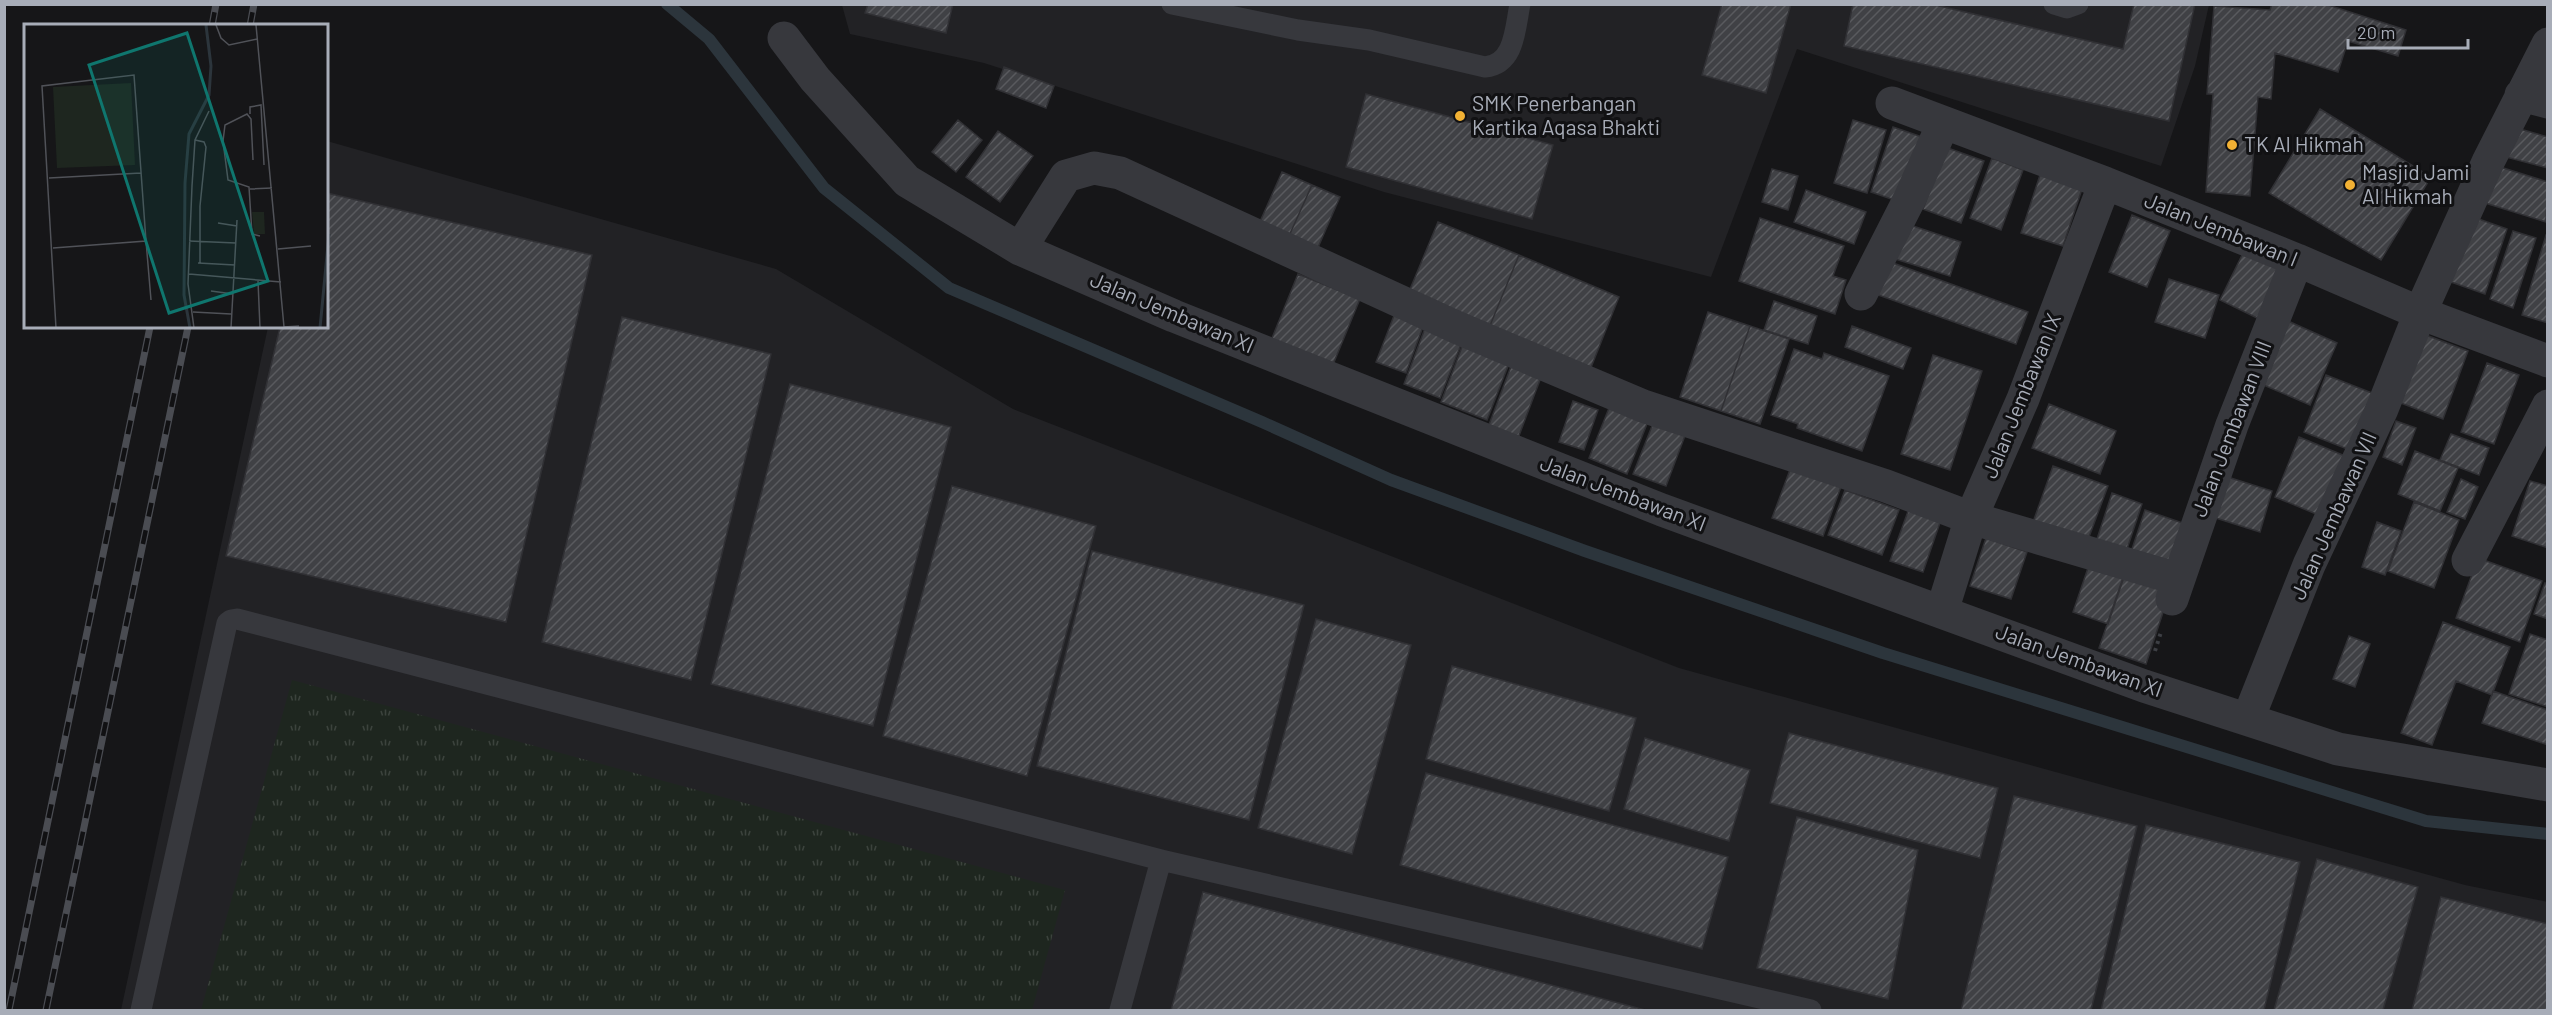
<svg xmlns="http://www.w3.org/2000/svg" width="2552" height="1015" font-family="Barlow,sans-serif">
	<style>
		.built { fill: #222225 }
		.grass { fill: url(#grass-tufts) }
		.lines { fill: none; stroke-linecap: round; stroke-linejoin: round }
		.stream { stroke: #2c353c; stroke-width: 12 }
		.building { fill: url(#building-hatch); stroke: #303034; stroke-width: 1.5 }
		.path { stroke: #3d3f44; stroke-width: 4; stroke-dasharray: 3 4.5; stroke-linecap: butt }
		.service { stroke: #37383d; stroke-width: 21 }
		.minor { stroke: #37383d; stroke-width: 33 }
		.rail-casing { stroke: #4a4c52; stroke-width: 7 }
		.rail { stroke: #111113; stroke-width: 4.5; stroke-dasharray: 14; stroke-linecap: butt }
		.poi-dot { fill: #f2b134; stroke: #111113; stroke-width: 2 }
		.labels { text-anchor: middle; stroke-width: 6; stroke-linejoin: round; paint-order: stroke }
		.poi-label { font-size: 21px; fill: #a8adb8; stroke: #111113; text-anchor: start }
		.street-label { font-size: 21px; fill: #a8adb8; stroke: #111113 }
		.inset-river { fill: none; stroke: #2c353c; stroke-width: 3 }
		.inset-road { fill: none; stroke: #505258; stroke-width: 1.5 }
		.view { fill: #0f766e; fill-opacity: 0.15; stroke: #0f766e; stroke-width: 3 }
		.inset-edge { fill: none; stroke: #a8adb8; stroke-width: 3 }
	</style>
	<defs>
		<pattern id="grass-tufts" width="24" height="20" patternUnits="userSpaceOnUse" patternTransform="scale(1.5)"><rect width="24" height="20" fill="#1e261f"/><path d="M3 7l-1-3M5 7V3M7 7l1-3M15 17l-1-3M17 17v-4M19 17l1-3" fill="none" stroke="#3c433d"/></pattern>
		<pattern id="building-hatch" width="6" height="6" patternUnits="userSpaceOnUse" patternTransform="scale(1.5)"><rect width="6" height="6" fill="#404145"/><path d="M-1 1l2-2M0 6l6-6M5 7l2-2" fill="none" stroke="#595a5e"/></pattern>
	</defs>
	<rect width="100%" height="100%" fill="#161618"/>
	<path class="built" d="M842,5H2209L2195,66L2161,166L1797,49L1711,277L1384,192L984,63L850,34Z
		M327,141L776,269L1013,409L1679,668L2465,885L2548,902L2547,1010H121L268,327H327Z"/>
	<path class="grass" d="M292,680L1065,890L1032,1010H201Z"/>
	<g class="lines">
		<path class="stream" d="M667,4L709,39L824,188L949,288L1262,422L1391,480L1585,551L1883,653L2426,821L2548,834"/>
	</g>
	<path class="building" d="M868,4H953L946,33L865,13Z
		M1722,4H1791L1766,93L1702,75Z
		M1853,4H1931L2123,49L2134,4H2195L2169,121L1844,46Z
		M2272,4H2325L2406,30L2398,56L2348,41L2338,72L2275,53L2271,99L2258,97L2250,196L2206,192L2213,94H2207L2214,6L2270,10Z
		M1004,67L1054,86L1046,108L996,89Z
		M1366,94L1553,145L1532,219L1346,167Z
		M2320,109L2431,177L2381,260L2269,193Z
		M958,120L982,140L956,172L932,152Z
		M1853,120L1886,130L1867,193L1834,183Z
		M1893,127L1925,138L1903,203L1871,192Z
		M2513,127L2548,137V168L2506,157Z
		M998,131L1033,156L1000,202L966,177Z
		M1945,147L1984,161L1961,223L1923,209Z
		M1992,158L2023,170L2001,230L1970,218Z
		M2497,166L2548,182L2546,222L2485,203Z
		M1772,169L1798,176L1788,210L1762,202Z
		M1282,172L1312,185L1284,247L1255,233Z
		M2041,172L2083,186L2063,246L2021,233Z
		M1312,185L1340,197L1313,259L1284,247Z
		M1806,190L1866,212L1854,244L1794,222Z
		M327,193L592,255L506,622L226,556L280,327H327Z
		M2132,215L2170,231L2147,287L2109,272Z
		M2473,217L2507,229L2485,294L2451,282Z
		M1760,218L1844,246L1833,276L1846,280L1835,314L1739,281Z
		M1438,222L1519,255L1489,328L1408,294Z
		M1904,223L1961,242L1950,276L1892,258Z
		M2513,231L2536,238L2513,308L2490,299Z
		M2546,235L2548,236V323L2522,315Z
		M2246,247L2285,265L2259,319L2220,300Z
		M1519,255L1619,297L1590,370L1489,328Z
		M1882,259L2028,312L2016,344L1870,292Z
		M1298,274L1360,299L1332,367L1270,343Z
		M2169,279L2219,295L2205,338L2155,322Z
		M1774,301L1817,316L1808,344L1764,330Z
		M1708,312L1750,326L1721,411L1680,397Z
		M1395,313L1424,324L1406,373L1376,362Z
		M622,317L771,354L691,680L542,642Z
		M2279,317L2337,343L2310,405L2252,380Z
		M1427,323L1464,337L1440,398L1404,384Z
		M1750,326L1789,339L1760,424L1721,411Z
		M1852,326L1911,348L1903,369L1845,347Z
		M2418,332L2468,351L2443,419L2393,400Z
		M1465,339L1512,356L1487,420L1441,402Z
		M1794,349L1822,359L1824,353L1889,376L1862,451L1797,428L1798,424L1771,415Z
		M1933,355L1982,371L1950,470L1901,454Z
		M1513,361L1543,372L1517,441L1487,430Z
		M2487,363L2519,375L2494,444L2461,432Z
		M2326,375L2377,395L2355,452L2304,432Z
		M790,384L951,427L873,726L711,684Z
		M1573,401L1598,410L1584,450L1559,442Z
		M1611,403L1649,419L1627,474L1589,458Z
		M2049,404L2116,431L2100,474L2032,448Z
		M1654,421L1686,433L1666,486L1633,474Z
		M2396,421L2416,428L2402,465L2383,457Z
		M2451,434L2489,448L2479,475L2440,460Z
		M2299,437L2345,456L2321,516L2275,497Z
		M2415,451L2458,468L2440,511L2398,494Z
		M2053,466L2108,486L2086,545L2032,525Z
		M1791,467L1842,484L1823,536L1772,518Z
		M2215,473L2272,491L2260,532L2203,514Z
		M2461,479L2478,487L2465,519L2447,512Z
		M2530,481L2548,486V548L2512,536Z
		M952,486L1096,526L1027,776L883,736Z
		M1845,490L1899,510L1882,555L1828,535Z
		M2112,493L2142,504L2124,558L2094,548Z
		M2414,502L2459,520L2434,588L2388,571Z
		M1911,503L1943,514L1923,572L1890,561Z
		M2145,510L2191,526L2175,573L2129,558Z
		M2377,522L2401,531L2385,575L2362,567Z
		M1986,538L2027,552L2011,599L1970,586Z
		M1092,551L1304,605L1249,820L1037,766Z
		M2478,558L2542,581L2520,642L2456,618Z
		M2089,565L2124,577L2108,624L2073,612Z
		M2127,566L2173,582L2146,664L2099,648Z
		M2545,583L2548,584V619L2534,614Z
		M1316,619L1411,645L1352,854L1258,828Z
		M2443,622L2510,647L2492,695L2456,681L2432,745L2401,733Z
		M2530,634L2548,640V707L2509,694Z
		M2349,636L2370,644L2355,687L2333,679Z
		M1452,666L1636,718L1609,811L1426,759Z
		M2493,691L2548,710V745L2482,723Z
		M1789,733L1998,788L1980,858L1770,803Z
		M1645,738L1750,770L1729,841L1624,809Z
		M1426,773L1728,857L1702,949L1400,865Z
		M2014,796L2137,826L2091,1010H1961Z
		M1797,817L1918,850L1888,999L1757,968Z
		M2146,825L2300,862L2264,1010H2101Z
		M2317,859L2418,887L2383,1010H2274Z
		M1203,892L1645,1010H1171Z
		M2441,897L2548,924V1010H2412Z"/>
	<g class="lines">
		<path class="path" d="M2155,651L2161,632"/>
		<path class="service" d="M1172,4L1298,30L1369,40L1485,67C1515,64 1515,29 1520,4
			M2054,4L2067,8L2078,4
			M141,1010L227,623L231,620L237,619L1161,860L1811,1010
			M1120,1010L1161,860"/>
		<path class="minor" d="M784,38L815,79L907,181L1020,249L1174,316L1662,510L2144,686L2338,749L2548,785
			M2521,95L2548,102
			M1892,103L2105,183L2297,260L2420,313L2548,361
			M1020,249L1066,176L1094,168L1120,173L1456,327L1643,406L1886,486L1971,518L2178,579
			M1861,294L1911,196L1943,124
			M2468,560L2548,406
			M2172,599L2232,425L2297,260
			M1942,611L1971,518L2023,399L2105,183
			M2248,719L2309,565L2382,409L2420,313L2488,162L2548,44"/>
		<g class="rail-casing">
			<path id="rail" d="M212,26L216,4
				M250,26L254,4
				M9,1010L150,327
				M46,1010L188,327"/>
		</g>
		<use href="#rail" class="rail"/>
	</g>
	<g class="poi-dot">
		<circle cx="1460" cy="116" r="6"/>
		<circle cx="2232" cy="145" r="6"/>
		<circle cx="2350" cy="185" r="6"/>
	</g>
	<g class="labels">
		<g class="poi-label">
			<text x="1472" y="111">SMK Penerbangan<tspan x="1472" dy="24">Kartika Aqasa Bhakti</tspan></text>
			<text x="2244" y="152">TK Al Hikmah</text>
			<text x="2362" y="180">Masjid Jami<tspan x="2362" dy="24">Al Hikmah</tspan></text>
		</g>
		<g class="street-label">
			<text transform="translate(2221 230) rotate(22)" y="7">Jalan Jembawan I</text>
			<text transform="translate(1172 313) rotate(23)" y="7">Jalan Jembawan XI</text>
			<text transform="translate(2022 396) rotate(-68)" y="7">Jalan Jembawan IX</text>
			<text transform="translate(2232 429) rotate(-69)" y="7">Jalan Jembawan VIII</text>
			<text transform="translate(1623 494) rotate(21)" y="7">Jalan Jembawan XI</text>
			<text transform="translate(2334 516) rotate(-66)" y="7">Jalan Jembawan VII</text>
			<text transform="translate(2079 661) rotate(20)" y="7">Jalan Jembawan XI</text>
		</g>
	</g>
	<g transform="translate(24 24)">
		<rect width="304" height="304" fill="#161618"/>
		<path d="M107,59L111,141L33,144L29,63Z" fill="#1e261f"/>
		<path d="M228,188H240L241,210H230Z" fill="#1e261f"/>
		<path class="inset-river" d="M166,304L160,271L161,159L165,110L185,71L187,42L182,1M296,304L305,210"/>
		<path class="inset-road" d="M192,1L197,14L205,21L233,15M232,1L260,303L275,302M226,90V83L237,81L240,141M171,116L180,118L182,123L176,182V239M229,136L227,95L223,90L201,101L199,117L204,156L225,163L228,210L236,212M25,154L117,149M226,165L248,164M194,199L213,202M122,217L127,276M165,217L212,219M29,224L122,217L110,51L18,62L32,304M254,225L287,222M174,239L211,241M165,250L257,258M234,257L236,304M187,267L209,270M169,288L207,290M170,304L164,260L168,162L171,116L185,87M207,304L213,196"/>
		<path class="view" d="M163,9L244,257L145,289L65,41Z"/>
		<rect width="304" height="304" class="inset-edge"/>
	</g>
	<rect width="2552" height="1015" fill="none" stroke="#a8adb8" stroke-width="12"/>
	<path d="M2348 39v9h120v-9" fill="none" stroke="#a8adb8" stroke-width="3"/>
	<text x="2357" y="39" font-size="18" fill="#a8adb8" stroke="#111113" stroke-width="4.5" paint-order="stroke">20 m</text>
</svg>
